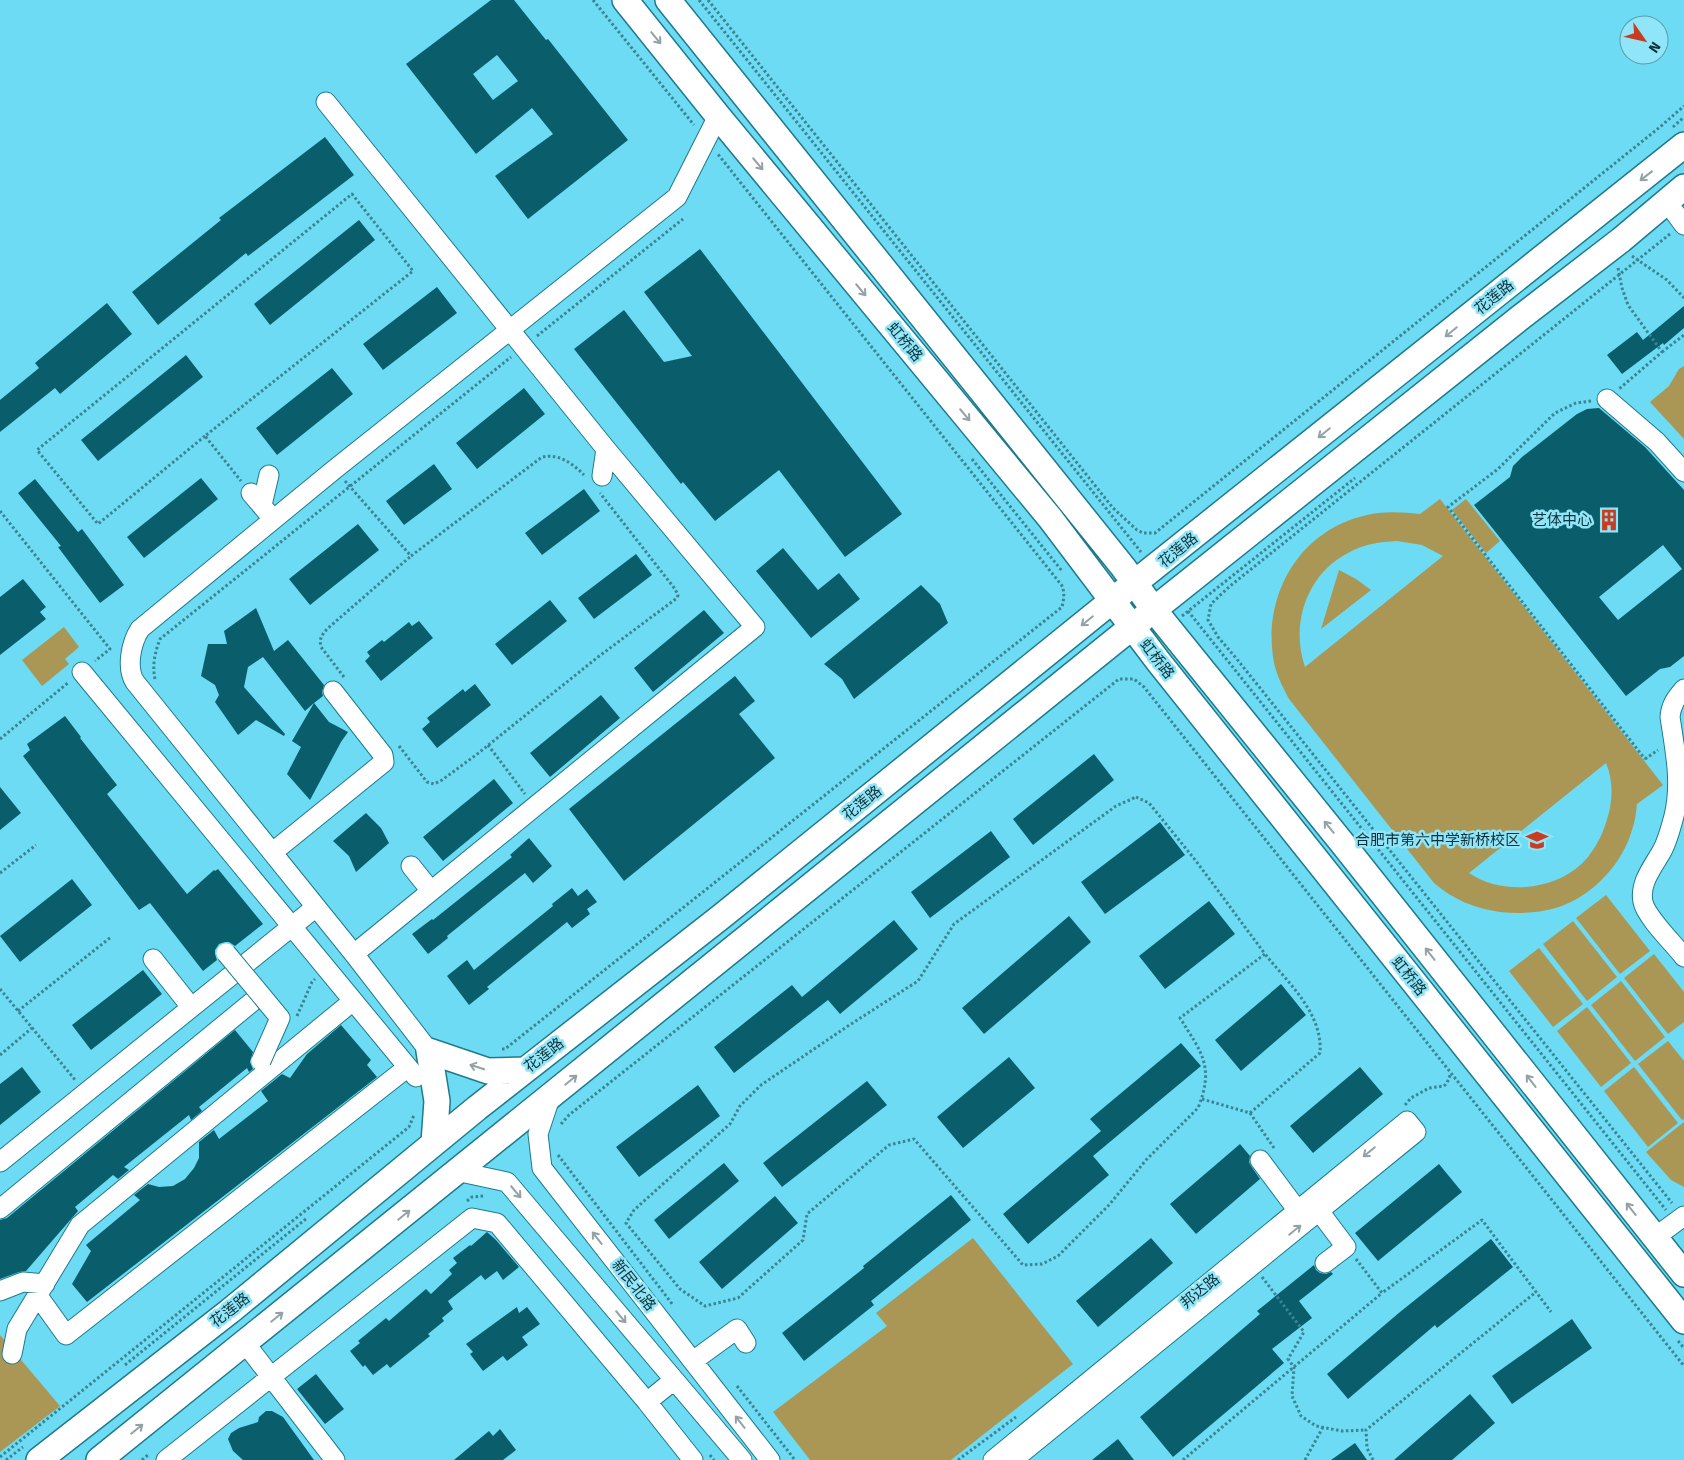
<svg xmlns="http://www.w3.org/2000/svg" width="1684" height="1460" font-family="'Fira Sans','Noto Sans SC',sans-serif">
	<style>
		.green { fill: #aa9756; fill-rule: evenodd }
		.building { fill: #0a5e6c; fill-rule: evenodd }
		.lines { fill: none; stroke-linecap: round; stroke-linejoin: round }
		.minor-casing { stroke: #1f7b8c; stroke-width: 21 }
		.major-casing { stroke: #1f7b8c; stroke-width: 28 }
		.path { stroke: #3b8494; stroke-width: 3; stroke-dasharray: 2.5 2.5; stroke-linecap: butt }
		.minor { stroke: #fff; stroke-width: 19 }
		.major { stroke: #fff; stroke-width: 25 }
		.minor-bridge-casing { stroke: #1f7b8c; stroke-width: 21; stroke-linecap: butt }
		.minor-bridge { stroke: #fff; stroke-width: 19 }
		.oneway { stroke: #92a2a5 }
		.labels { text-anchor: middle; stroke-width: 5; stroke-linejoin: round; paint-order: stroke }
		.street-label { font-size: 15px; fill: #0c3138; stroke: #91e5f8 }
		.poi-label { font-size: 15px; fill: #0c3138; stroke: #91e5f8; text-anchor: end }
	</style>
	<rect width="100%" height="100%" fill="#6cdbf3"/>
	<path class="green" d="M1684,366V439L1650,402L1669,386L1679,369Z
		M1440,499L1663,785L1637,804C1636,813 1635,822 1632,830C1623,862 1595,893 1564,905C1545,913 1521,914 1500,912C1474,908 1454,900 1434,883L1289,699C1282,686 1275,672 1273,657C1264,594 1299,532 1363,516C1382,511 1400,512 1420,514ZM1397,541L1422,545L1443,556L1305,667C1290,624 1307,574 1348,553C1363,544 1380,542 1397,541ZM1606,763C1613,779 1613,799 1608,816C1604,831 1598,844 1588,857C1561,890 1504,897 1469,873Z
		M1466,499L1500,541L1486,553L1452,510Z
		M1339,570L1356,579L1371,590L1321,629Z
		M64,627L79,647L65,659L69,664L42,686L22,660Z
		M1606,895L1650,951L1620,974L1576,918Z
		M1573,921L1617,977L1587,1001L1543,944Z
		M1539,948L1583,1004L1553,1027L1509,971Z
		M1654,954L1684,992V1022L1668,1034L1624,978Z
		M1621,981L1665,1037L1635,1061L1591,1005Z
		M1587,1007L1631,1063L1601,1087L1557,1031Z
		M1668,1041L1684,1061V1119L1682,1120L1638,1064Z
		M1634,1067L1678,1123L1648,1147L1604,1091Z
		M1684,1122V1187L1671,1180L1646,1152Z
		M973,1238L1073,1364L951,1460H810L773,1412L887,1326L876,1313Z
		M0,1335L60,1406L0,1452Z"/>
	<path class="building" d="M491,0H514L546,40L548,39L628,140L528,219L495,176L553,134L532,108L476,154L406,64ZM497,55L518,81L493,100L473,74Z
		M325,137L354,175L248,256L246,253L158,325L132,292L221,220L219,218Z
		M359,220L375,240L270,325L254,304Z
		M700,249L902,514L845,557L779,470L715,521L683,482L681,484L574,349L624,310L664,362L692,356L644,292Z
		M437,287L457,313L383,370L363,344Z
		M107,303L132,334L60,394L55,388L0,432V400L39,368L35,363Z
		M1684,306V328L1664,345L1663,343L1622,374L1607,355L1637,332L1643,340Z
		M186,355L203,377L98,461L81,440Z
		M332,368L353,394L277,455L256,428Z
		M524,388L545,414L477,469L456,443Z
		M1599,408L1645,447L1684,490V656L1670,667L1660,669L1626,696L1474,505L1510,477L1513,466L1522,457L1577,414L1587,409ZM1663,545L1682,569L1618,620L1599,597Z
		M434,464L452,489L404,525L386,501Z
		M201,478L218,499L144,558L127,537Z
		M35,479L78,532L82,529L124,585L100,603L58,547L61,546L18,493Z
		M584,489L600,511L542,555L525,533Z
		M358,524L379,550L310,605L289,579Z
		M783,548L818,590L839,573L860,599L811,638L756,571Z
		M636,554L652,575L594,619L578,598Z
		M23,579L46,607L40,612L46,619L0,655V597Z
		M921,585L940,604L948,623L854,699L842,679L824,664Z
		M550,600L567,621L512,665L495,644Z
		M256,608L274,651L288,640L324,685L322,692L323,696L314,703L329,722L348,732L341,742L310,800L287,774L301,747L292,741L314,703L305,711L263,657L248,667L244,687L285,734L284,736L256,720L238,735L215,702L219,695L215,685L201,676L208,644H227L224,631Z
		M704,610L724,633L653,692L634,668Z
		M419,621L433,638L381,681L365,661L370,656L367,652L382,640L384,642L409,622L412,626Z
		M735,676L755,701L739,714L775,758L624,881L569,809Z
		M475,684L491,705L437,748L422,729L430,722L427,718L463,689L465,692Z
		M601,695L620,718L550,777L530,753Z
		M65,716L81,737L80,738L117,785L107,794L187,894L214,870L215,871L218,869L263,924L235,946L229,942H225L219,944L215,950V954L217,960L203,971L150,903L139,910L23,756L30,750L27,744Z
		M1094,754L1114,780L1033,845L1013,819Z
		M494,779L513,803L443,861L423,837Z
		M0,787L21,813L0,830Z
		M366,813L381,828L389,843L356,872L349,856L333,841Z
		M1160,822L1185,855L1105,914L1081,882Z
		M991,831L1010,857L930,918L911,892Z
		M529,838L552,866L533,883L525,873L447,936L448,938L428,954L412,934L432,919L433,920L512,857L510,855Z
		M72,879L92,905L20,962L0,936Z
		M572,888L578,896L587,889L597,902L587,909L590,914L572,928L567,922L487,987L489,989L469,1005L447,976L467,960L474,970L553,906L552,904Z
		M1209,901L1235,934L1165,989L1139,956Z
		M1069,916L1091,942L984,1034L962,1008Z
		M894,920L918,949L840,1014L828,1000L734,1073L714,1047L792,985L802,997Z
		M143,970L162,994L91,1050L72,1025Z
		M1281,984L1306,1015L1241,1071L1215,1040Z
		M341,1025L371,1060L367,1065L377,1077L87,1302L72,1284L91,1251L86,1245L140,1200L134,1195L148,1184L159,1187L173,1186L185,1179L194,1168L199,1158V1142L214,1130L219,1139L268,1101L261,1091L282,1074L290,1078L307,1054Z
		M235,1030L253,1052L250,1062L253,1069L249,1072L247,1068L199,1107L202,1111L191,1120L189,1115L124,1167L129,1170L118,1179L113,1175L75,1207L78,1211L26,1271L19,1272L0,1279V1220L7,1218Z
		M1181,1043L1201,1066L1093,1156L1109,1175L1028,1244L1003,1214L1101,1131L1090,1119Z
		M1009,1057L1035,1088L963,1148L937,1117Z
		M22,1067L41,1092L0,1125V1084Z
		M1360,1067L1383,1094L1313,1153L1290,1126Z
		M867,1081L887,1105L782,1187L763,1163Z
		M698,1085L720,1116L639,1177L616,1147Z
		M1240,1144L1250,1156L1249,1162L1251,1166L1260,1179L1196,1234L1170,1204Z
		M724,1163L739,1181L669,1239L654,1220Z
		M1439,1164L1462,1192L1378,1261L1355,1233Z
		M951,1195L971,1220L871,1301L874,1305L804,1361L782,1333L864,1268L863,1266Z
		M775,1196L798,1223L722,1289L699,1262Z
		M487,1232L496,1240L519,1267L503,1280L497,1271L485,1280L481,1275L448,1301L453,1309L442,1318L444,1321L428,1334L430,1336L390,1368L387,1364L373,1375L365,1365L363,1367L350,1351L360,1343L358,1341L386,1318L389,1321L426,1289L431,1294L452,1274L449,1270L457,1263L453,1258L470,1245L471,1246Z
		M1151,1238L1173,1263L1098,1327L1076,1301Z
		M1491,1239L1513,1267L1437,1328L1435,1325L1348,1399L1327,1374L1400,1312Z
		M1314,1265L1316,1270L1320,1273L1326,1274L1331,1272L1333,1274L1299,1301L1312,1318L1272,1349L1284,1363L1173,1457L1140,1417L1260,1314L1257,1311Z
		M517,1307L519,1313L527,1307L540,1324L522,1337L528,1345L507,1361L503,1356L483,1371L470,1354L473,1352L466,1344Z
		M1572,1319L1592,1348L1512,1404L1492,1376Z
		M316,1374L344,1409L325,1424L297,1389Z
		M1470,1394L1495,1423L1452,1460H1394Z
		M266,1411H272L283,1417L314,1460H243L233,1451L228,1439L231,1433L239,1428L258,1422L259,1417Z
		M500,1429L516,1450L503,1460H454L489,1431L493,1436Z
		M1118,1439L1134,1460H1092Z
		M1355,1443L1367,1460H1331Z"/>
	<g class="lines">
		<g class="minor-casing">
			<path id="minor" d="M326,102L606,449L755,627L354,954
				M1667,202L1684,225
				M1607,399L1657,442L1684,472
				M602,476L606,449
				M251,493L273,519
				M262,505L269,475
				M82,672L416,1077
				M1684,689C1676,698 1671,705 1670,717C1675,750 1682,783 1674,816C1671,827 1668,839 1663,849C1654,866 1639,882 1643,902C1646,917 1674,944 1684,957
				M273,852L384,762L383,755L333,691
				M411,866L431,891
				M153,959L191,1007
				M429,1051L354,954L135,682C126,668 131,643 140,629L335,469L677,197L718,116
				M550,1098L538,1134L542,1168L770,1460
				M1260,1160L1298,1211
				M0,1162L316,907
				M456,1171L507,1182L742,1460
				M0,1209L252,1002
				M1319,1211L1346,1247L1325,1263
				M1654,1238L1684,1216
				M0,1291L23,1282L45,1284
				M38,1296L66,1335L408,1067
				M245,1343L335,1460
				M12,1354L17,1329L80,1225L353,1001
				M693,1361L737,1329L746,1343
				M647,1402L674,1380
				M166,1460L472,1218L497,1223L647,1402L693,1460
				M993,1460L1407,1121L1416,1132L1013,1460"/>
		</g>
		<g class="major-casing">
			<path id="major" d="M625,0L718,116L1050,518L1158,661L1684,1321
				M668,0L1123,567L1154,610L1343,844L1684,1274
				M434,1143L437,1101L429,1051L488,1071L525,1070
				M39,1460L230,1311L477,1108L722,916L1113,600L1684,145
				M99,1460L1117,639L1521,317L1621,240L1684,187"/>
		</g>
		<path class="path" d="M593,0L694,125
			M699,0L1141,552
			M708,0L1113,508L1137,530L1143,533H1155L1660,127L1684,106
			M1673,127L1684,117
			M1670,234L1230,586L1211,604L1208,620L1218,637L1236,658L1672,1203
			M1632,256L1667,280L1684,298
			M1618,268L1622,288L1628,305L1662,352L1619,389
			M537,336L683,219
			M1662,352L1684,335
			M1591,401L1576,403L1555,413L1498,469L1448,507L1645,759
			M205,436L98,524L37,450L352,194L413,271L205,436L241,481
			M972,459L1062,571
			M345,481L411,556L542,457C559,453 573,464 584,475
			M0,511L110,649L95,661
			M1188,611L1666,1210
			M1182,616L1355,478
			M344,677L321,647C319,638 322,635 327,629L411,556
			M155,679C152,665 155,652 160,639L511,357
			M0,739L69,682
			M488,745L525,794
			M399,746L427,782L434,784L442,780L476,755L598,657L677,598L678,595L675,589L600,493
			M1645,759L1658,750
			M1136,797L1149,803L1196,861L1265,954L1180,1018C1201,1052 1215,1066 1198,1108L1146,1160L1109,1205L1058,1256L1042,1264L1023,1265L914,1139L889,1145L807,1214L803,1240L738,1298L705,1306L680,1289L626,1223L634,1210L730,1124L740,1106L761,1085L848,1026L918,981L954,924L1116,806Z
			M0,873L36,845
			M0,989L76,1081
			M18,1011L111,937
			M297,1016L312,982L315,979
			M502,1049H505L1062,607L1064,597L1063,587L717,153
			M0,1055L32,1028
			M1202,1099L1250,1113L1274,1148
			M1405,1105L1411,1098L1429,1088L1444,1086L1447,1083L1451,1073
			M1250,1113L1320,1053C1323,1013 1288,983 1265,954
			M561,1124L569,1115L1119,679H1134L1144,687L1684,1366
			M558,1155L673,1305
			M467,1201L472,1197L484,1196
			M1356,1259L1382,1293L1482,1220L1551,1312
			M1262,1277L1304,1332L1288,1359L1294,1367L1292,1396L1301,1416L1316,1426L1342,1431L1366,1430
			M1678,1341L1684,1348
			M125,1365L307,1218
			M737,1386L795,1460
			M710,1455L714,1460
			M0,1457L409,1127L414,1115
			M6,1460L23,1447
			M142,1460L149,1454
			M958,1460L1016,1417
			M1183,1460L1382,1293
			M1305,1460L1323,1427
			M1373,1460L1367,1448L1366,1430L1536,1292"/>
		<use href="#minor" class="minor"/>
		<use href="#major" class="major"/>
		<g class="minor-bridge-casing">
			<path id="minor-bridge" d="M226,953L280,1018L261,1061"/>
		</g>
		<use href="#minor-bridge" class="minor-bridge"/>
	</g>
	<defs><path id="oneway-shaft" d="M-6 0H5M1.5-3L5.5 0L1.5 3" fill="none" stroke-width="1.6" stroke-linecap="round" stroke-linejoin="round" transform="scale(1.25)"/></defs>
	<g class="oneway">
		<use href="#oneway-shaft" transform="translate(656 38) rotate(51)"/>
		<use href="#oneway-shaft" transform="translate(758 164) rotate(50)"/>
		<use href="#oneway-shaft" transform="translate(1646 176) rotate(142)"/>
		<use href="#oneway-shaft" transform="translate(861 290) rotate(50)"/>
		<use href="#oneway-shaft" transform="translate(1451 332) rotate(141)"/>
		<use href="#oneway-shaft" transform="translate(965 415) rotate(50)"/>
		<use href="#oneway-shaft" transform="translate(1324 433) rotate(141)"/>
		<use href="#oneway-shaft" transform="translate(1087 621) rotate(141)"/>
		<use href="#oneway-shaft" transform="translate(1329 827) rotate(-129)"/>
		<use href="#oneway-shaft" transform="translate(1430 954) rotate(-128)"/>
		<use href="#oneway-shaft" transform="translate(477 1067) rotate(-162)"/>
		<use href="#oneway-shaft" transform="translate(571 1080) rotate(-39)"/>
		<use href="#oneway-shaft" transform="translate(1531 1081) rotate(-128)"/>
		<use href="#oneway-shaft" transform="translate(1369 1152) rotate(141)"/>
		<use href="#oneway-shaft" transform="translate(516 1192) rotate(50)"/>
		<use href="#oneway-shaft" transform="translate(1631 1209) rotate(-128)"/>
		<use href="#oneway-shaft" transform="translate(404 1215) rotate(-39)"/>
		<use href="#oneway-shaft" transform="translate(1295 1230) rotate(-39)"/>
		<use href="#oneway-shaft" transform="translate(597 1238) rotate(-128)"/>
		<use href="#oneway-shaft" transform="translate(277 1317) rotate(-39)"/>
		<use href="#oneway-shaft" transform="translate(621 1317) rotate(50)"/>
		<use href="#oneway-shaft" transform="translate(740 1422) rotate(-128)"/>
		<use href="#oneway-shaft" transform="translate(137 1429) rotate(-39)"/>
	</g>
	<defs>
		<g id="building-bare" transform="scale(1.725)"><path d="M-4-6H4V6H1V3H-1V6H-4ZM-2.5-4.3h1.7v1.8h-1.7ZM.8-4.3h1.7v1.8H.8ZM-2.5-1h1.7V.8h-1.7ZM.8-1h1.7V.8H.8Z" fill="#c83d22" stroke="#91e5f8" stroke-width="2.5" paint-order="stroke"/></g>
		<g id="school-bare" transform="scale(1.725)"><path d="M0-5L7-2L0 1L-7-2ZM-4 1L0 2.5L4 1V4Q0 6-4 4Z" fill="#c83d22" stroke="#91e5f8" stroke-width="2.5" paint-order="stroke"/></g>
	</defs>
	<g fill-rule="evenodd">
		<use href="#building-bare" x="1609" y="520"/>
		<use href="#school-bare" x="1537" y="840"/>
	</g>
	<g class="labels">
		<g class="street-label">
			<text transform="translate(1494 297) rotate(-39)" y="5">花莲路</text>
			<text transform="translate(905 342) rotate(50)" y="5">虹桥路</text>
			<text transform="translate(1178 550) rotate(-39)" y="5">花莲路</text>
			<text transform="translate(1157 659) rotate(52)" y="5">虹桥路</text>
			<text transform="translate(862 803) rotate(-39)" y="5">花莲路</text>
			<text transform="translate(1409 976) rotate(51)" y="5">虹桥路</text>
			<text transform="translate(544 1055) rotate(-38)" y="5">花莲路</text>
			<text transform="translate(634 1285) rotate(52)" y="5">新民北路</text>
			<text transform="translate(1200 1291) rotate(-39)" y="5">邦达路</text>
			<text transform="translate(230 1310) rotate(-38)" y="5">花莲路</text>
		</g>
		<g class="poi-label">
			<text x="1592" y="525">艺体中心</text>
			<text x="1520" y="845">合肥市第六中学新桥校区</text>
		</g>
	</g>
	<g transform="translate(1644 40) rotate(124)"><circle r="24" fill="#91e5f8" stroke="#5c9dab"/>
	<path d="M0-4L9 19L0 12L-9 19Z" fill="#c83d22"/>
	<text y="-8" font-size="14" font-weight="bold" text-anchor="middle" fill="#0c3138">N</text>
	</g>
</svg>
